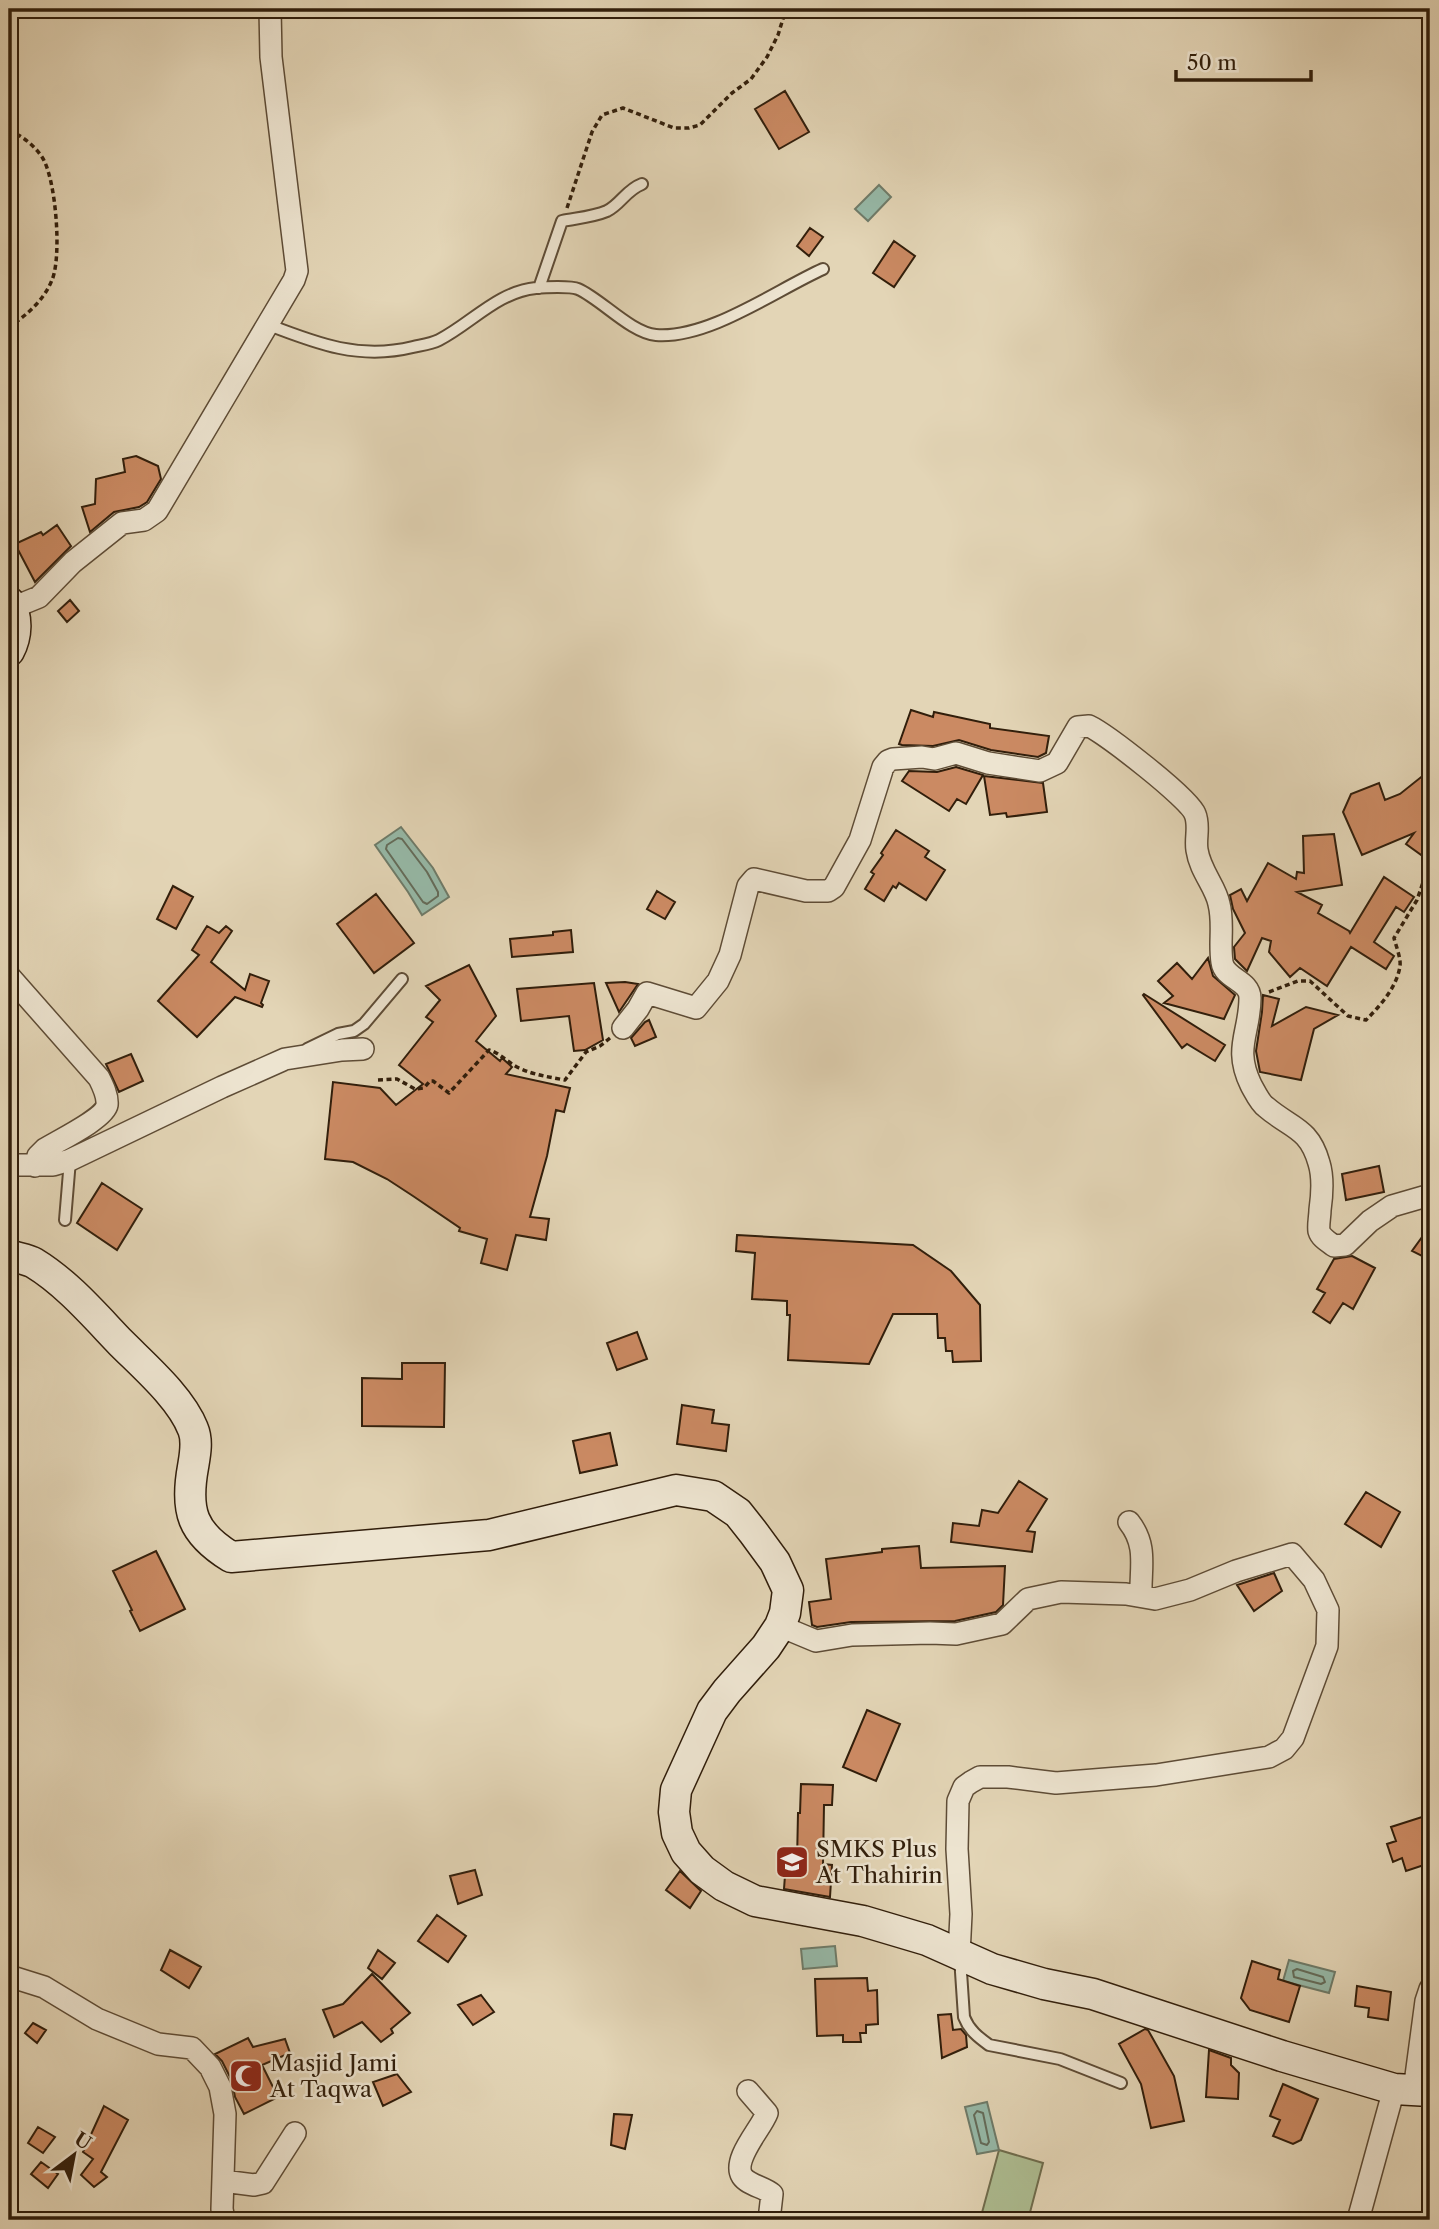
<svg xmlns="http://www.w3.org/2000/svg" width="1439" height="2229" font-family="'Libre Caslon Text',serif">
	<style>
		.green { fill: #aebe93; stroke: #706e4f; stroke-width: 2 }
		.water { fill: #96b9a8; stroke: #6e7b69; stroke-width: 2 }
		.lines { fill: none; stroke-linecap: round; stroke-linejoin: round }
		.shore { stroke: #646c5a; stroke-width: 2 }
		.building { fill: #cb8a63; stroke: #311e0b; stroke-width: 2 }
		.lane-casing { stroke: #5e4c36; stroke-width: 14 }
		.street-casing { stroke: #5e4c36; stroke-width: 24 }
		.secondary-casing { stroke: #311e0b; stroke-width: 33 }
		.path { stroke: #311e0b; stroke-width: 3.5; stroke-dasharray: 5 3.5; stroke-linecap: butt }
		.lane { stroke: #ede4d0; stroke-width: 10 }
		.street { stroke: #ede4d0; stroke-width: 21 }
		.secondary { stroke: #ede4d0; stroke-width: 30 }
		.labels { text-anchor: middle; stroke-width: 5; stroke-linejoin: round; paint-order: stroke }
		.poi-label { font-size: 23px; fill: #311e0b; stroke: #ede4d0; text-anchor: start }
	</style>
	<rect width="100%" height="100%" fill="#e3d5b6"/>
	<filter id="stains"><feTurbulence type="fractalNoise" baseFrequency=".00286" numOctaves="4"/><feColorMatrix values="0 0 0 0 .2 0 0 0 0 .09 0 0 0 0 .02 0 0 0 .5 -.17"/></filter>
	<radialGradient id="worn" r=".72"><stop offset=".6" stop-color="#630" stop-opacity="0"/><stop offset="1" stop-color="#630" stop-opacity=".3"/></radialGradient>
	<path class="green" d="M999,2150L1043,2163L1028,2220H980Z"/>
	<path class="water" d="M879,185L891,197L868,221L855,209Z
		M401,827L433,868L449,897L422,915L408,892L375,845Z
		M835,1946L837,1966L803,1969L801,1949Z
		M1289,1960L1335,1972L1329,1993L1283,1981Z
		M987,2102L999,2150L977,2154L965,2107Z"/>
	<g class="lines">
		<path class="shore" d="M398,838L402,839L427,872L438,892V896L427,904L423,902L386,849L387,845Z
			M1297,1969L1323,1977L1325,1982L1321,1984L1294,1977L1293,1971Z
			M977,2111L983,2113L989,2142L987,2145L981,2143L974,2115Z"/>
	</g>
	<path class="building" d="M785,91L809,132L779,149L755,109Z
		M810,228L823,237L809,256L797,246Z
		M894,241L915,256L894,287L873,273Z
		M136,456L158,466L161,479L147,502L139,507L114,512L90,532L82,507L95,504L96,479L125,472L123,459Z
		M57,525L71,546L35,582L15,544L41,532L43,535Z
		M70,600L79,611L67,622L58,611Z
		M911,710L933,717L934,712L990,724V728L1049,736L1046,753L1038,757L991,750L959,740L933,746L902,745L899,744Z
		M956,767L983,775L966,804L957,799L949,811L902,781L909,771L937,772Z
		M1430,770V848L1424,857L1406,844L1414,833L1362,855L1343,812L1351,794L1379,783L1385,800L1400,794Z
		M984,776L1043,783L1047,812L1007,817L1006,813L990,815Z
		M896,830L929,851L925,857L945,870L926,900L899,883L896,888L893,886L884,901L865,889L874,874L871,872L883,855L881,853Z
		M1334,834L1342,885L1297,892L1322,905L1318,913L1349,931L1350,933L1384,877L1414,897L1404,912L1396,907L1374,942L1394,956L1386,969L1351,947L1327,986L1300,968L1290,977L1269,952L1271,941L1262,938L1247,971L1235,959L1234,947L1245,933L1233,909L1230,895L1241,889L1247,901L1268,863L1296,879L1297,872L1304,873L1303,836Z
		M173,886L193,897L176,929L157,919Z
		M657,891L675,902L665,919L647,909Z
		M376,894L414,943L374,973L337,924Z
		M207,926L219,933L226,926L232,931L211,962L245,990L250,974L269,981L261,1003L263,1005L262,1007L235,997L197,1037L158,1001L199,955L192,950Z
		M571,930L573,952L512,957L510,939L553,935V932Z
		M1208,958L1213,976L1235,995L1224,1019L1164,1003L1173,996L1158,981L1177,963L1192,979Z
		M469,965L496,1016L476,1041L500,1061L502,1058L512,1067L506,1074L570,1088L564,1112L556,1110L547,1156L530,1217L549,1219L546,1240L516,1235L507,1270L481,1263L487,1239L459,1231L460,1228L413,1196L387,1179L353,1162L325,1159L333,1082L380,1088L396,1105L423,1084L399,1065L433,1022L426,1017L440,1000L426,986Z
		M625,982L638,984L619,1012L606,983Z
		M594,983L603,1040L585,1050L574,1051L569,1016L521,1021L517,989Z
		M1144,994L1225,1045L1215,1061L1187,1044L1182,1048L1143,995Z
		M1263,995L1279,999L1272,1026L1306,1007L1338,1015L1314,1029L1301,1080L1260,1072L1256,1051L1262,1012Z
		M649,1020L656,1037L635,1046L631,1038L645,1022Z
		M131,1054L143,1081L119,1092L106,1064Z
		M1379,1166L1384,1192L1346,1200L1342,1174Z
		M102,1183L142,1209L117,1250L77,1223Z
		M1430,1226V1260L1412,1251Z
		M737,1235L913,1245L951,1271L980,1305L981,1361L953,1362L952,1351H946L945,1338H938L937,1314H893L869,1364L788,1360L790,1315H787V1301L752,1299L755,1253L736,1251Z
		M1352,1256L1375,1268L1353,1309L1343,1303L1330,1323L1313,1312L1325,1293L1317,1289L1334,1259Z
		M637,1332L647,1359L617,1370L607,1343Z
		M402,1363H445L444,1427L362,1426V1378L402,1379Z
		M682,1405L714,1410L712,1423L729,1425L726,1451L677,1444Z
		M610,1433L617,1465L580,1473L573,1441Z
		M1019,1481L1047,1499L1027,1531L1035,1532L1032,1552L951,1542L953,1523L979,1526L982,1510L998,1513Z
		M1366,1492L1400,1512L1381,1547L1345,1524Z
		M919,1546L921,1568L1005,1566L1003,1605L996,1612L955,1621L851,1622L817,1627L812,1625L809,1602L831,1599L826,1559L882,1552V1549Z
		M156,1551L185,1609L140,1631L130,1611L132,1610L113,1571Z
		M1274,1573L1282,1591L1254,1611L1237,1585Z
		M867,1710L900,1724L876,1781L843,1767Z
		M801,1784L833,1785L832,1805H824L823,1864L832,1865L830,1897L784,1889L786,1862H797L798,1813H800Z
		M1422,1817L1430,1841V1863L1406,1871L1402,1858L1393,1862L1387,1844L1396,1841L1391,1827Z
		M475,1870L482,1895L458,1904L450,1876Z
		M680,1871L701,1891L690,1908L666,1890Z
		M437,1915L466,1936L448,1962L418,1941Z
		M170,1950L201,1967L189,1988L161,1970Z
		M378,1950L395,1963L382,1979L368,1968Z
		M1252,1961L1280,1970L1278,1979L1300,1986L1289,2022L1250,2010L1241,1998Z
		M372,1974L410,2013L391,2029L393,2033L381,2042L362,2022L334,2037L323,2010L343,2004Z
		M867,1978L868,1991L877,1990L878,2024L866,2025V2033H860L861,2042H843V2035L817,2036L815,1979Z
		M1357,1986L1391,1992L1388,2020L1368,2017L1369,2008L1355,2006Z
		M481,1995L494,2012L473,2025L458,2005Z
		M951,2014L953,2030L961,2029L966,2035L967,2047L942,2058L938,2015Z
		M33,2023L46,2030L37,2043L25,2033Z
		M1145,2029L1148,2030L1174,2076L1184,2121L1151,2128L1141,2084L1119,2044Z
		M248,2038L253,2047L285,2039L290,2053L262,2065L278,2097L244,2114L235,2097L232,2081L222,2061L215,2054Z
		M1209,2050L1231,2058V2065L1239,2073L1238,2099L1206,2097Z
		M397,2074L411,2092L383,2106L373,2082Z
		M1283,2084L1318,2099L1301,2140L1293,2144L1273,2136L1280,2120L1270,2116Z
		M104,2106L128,2120L101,2172L107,2177L94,2187L81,2175L93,2159L83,2152Z
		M614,2114L632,2115L625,2149L611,2145Z
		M38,2127L55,2137L43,2153L28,2143Z
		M41,2162L58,2174L48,2188L31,2174Z"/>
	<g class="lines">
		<g class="lane-casing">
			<path id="lane" d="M539,288L562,221C577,218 593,217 607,211C621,204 626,190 642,184
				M269,325C318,344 360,360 413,347C422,345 431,344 439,340C472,323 497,292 536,288C545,287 571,286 578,289C601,299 631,333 656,335C709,339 776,290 823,269
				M307,1049L338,1034L354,1031L364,1024L402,979
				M65,1220L70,1160
				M960,1957L964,2017C969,2030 978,2037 989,2045L1060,2059L1121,2083"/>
		</g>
		<g class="street-casing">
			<path id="street" d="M12,608L39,597L73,562L122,523L144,520L157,511L294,280L297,271L271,57L270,9
				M9,976L99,1078C103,1086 108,1096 107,1105C105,1118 58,1141 45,1149L38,1156L35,1166
				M623,1028L638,1009L647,993L696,1008L718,981L730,955L748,886L754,879L806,891H828L834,887L860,840L883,767L888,761L893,759L922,757L934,759L956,753L988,763L1040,771L1057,763L1078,727L1089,726C1106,734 1189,798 1195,814C1200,826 1195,838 1197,850C1200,871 1216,887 1219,904C1224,923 1219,943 1222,962C1224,979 1250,980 1250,998C1250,1033 1233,1048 1251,1085C1255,1092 1260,1103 1266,1107C1290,1128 1309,1127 1319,1163C1323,1176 1322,1196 1320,1210C1320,1216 1318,1225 1319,1231C1321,1238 1329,1242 1334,1246L1345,1245L1370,1221L1392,1206L1430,1195
				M9,1165H53L70,1160L222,1087L285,1059L342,1050L363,1049
				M1129,1522C1148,1546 1140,1568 1141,1596
				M780,1626L816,1641L852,1635L930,1633L956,1634L1002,1624L1028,1599L1061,1592L1126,1594L1155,1599L1190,1590L1236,1571L1292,1554L1314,1580L1328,1610L1327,1646L1293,1738L1284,1749L1269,1757L1156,1775L1056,1783L1008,1777H980L971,1782L964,1787L958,1801L957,1849L961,1914L959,1955
				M9,1976L44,1987L97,2019L158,2044L192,2048L210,2067L220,2087L225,2114L222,2209L224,2220
				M748,2091L767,2113C761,2129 732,2159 742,2176C748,2185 764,2187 772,2194L769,2220
				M1414,2091L1426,2001L1430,1989
				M223,2181L254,2185L263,2183L295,2133
				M1358,2220L1394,2089"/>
		</g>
		<g class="secondary-casing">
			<path id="secondary" d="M9,602C18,617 17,636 9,651
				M9,1255C17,1258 27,1259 34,1263C67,1283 95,1316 121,1343C145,1367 181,1398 193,1429C198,1441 195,1455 193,1467C185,1511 192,1533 231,1557L489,1535L676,1490L713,1496L738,1513L753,1532L775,1562L788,1590L785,1613L780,1626L766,1647L727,1691L712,1711L676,1790L674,1812L677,1833L686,1852L702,1870L724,1886L755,1901L863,1921L927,1940L992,1969L1044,1984L1093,1994L1282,2056L1394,2089L1430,2091"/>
		</g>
		<path class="path" d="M9,130C22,136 34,145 42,157C56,178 62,257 52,280C44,300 27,315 9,327
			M567,208L592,132L602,115L623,108L674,128H689L700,125L732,93L751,79L767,57L778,35L786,9
			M1269,992L1298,981H1310L1348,1016L1366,1020C1380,1006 1397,987 1400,966C1401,958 1396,946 1394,938L1417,900L1430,862
			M378,1080L397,1079L415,1089L424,1088L430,1081H433L449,1093L489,1050C500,1053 508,1063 519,1068C534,1075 549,1077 565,1080L586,1052L600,1046L610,1038"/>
		<use href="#lane" class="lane"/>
		<use href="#street" class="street"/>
		<use href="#secondary" class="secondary"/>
	</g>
	<defs>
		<g id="school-square" transform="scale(1.75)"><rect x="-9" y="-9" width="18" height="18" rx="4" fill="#8f2418" stroke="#ede4d0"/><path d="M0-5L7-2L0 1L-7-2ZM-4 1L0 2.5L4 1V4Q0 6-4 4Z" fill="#fff"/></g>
		<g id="mosque-square" transform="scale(1.75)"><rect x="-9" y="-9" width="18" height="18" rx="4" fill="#8f2418" stroke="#ede4d0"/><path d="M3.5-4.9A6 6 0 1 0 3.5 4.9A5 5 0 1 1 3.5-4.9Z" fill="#fff"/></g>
	</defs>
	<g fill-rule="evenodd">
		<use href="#school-square" x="792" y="1862"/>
		<use href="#mosque-square" x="246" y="2076"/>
	</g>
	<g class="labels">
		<g class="poi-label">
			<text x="816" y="1857">SMKS Plus<tspan x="816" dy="26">At Thahirin</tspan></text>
			<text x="270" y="2071">Masjid Jami<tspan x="270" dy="26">At Taqwa</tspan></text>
		</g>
	</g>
	<rect width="1439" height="2229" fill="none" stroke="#e3d5b6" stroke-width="35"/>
	<rect x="10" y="10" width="1418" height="2208" fill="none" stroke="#311e0b" stroke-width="3.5"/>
	<rect x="18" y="18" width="1404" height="2194" fill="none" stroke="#311e0b" stroke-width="2"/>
	<g transform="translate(74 2155) rotate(32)" stroke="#ede4d0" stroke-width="5" paint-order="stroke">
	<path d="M0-5L12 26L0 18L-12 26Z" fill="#311e0b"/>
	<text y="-10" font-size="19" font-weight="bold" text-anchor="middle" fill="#311e0b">U</text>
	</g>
	<path d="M1176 70v10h135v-10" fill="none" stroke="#311e0b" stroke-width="3.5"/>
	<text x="1187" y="70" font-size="21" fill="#311e0b" stroke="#ede4d0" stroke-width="5" paint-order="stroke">50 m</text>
	<rect width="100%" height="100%" filter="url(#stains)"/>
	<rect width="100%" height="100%" fill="url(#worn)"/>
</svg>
